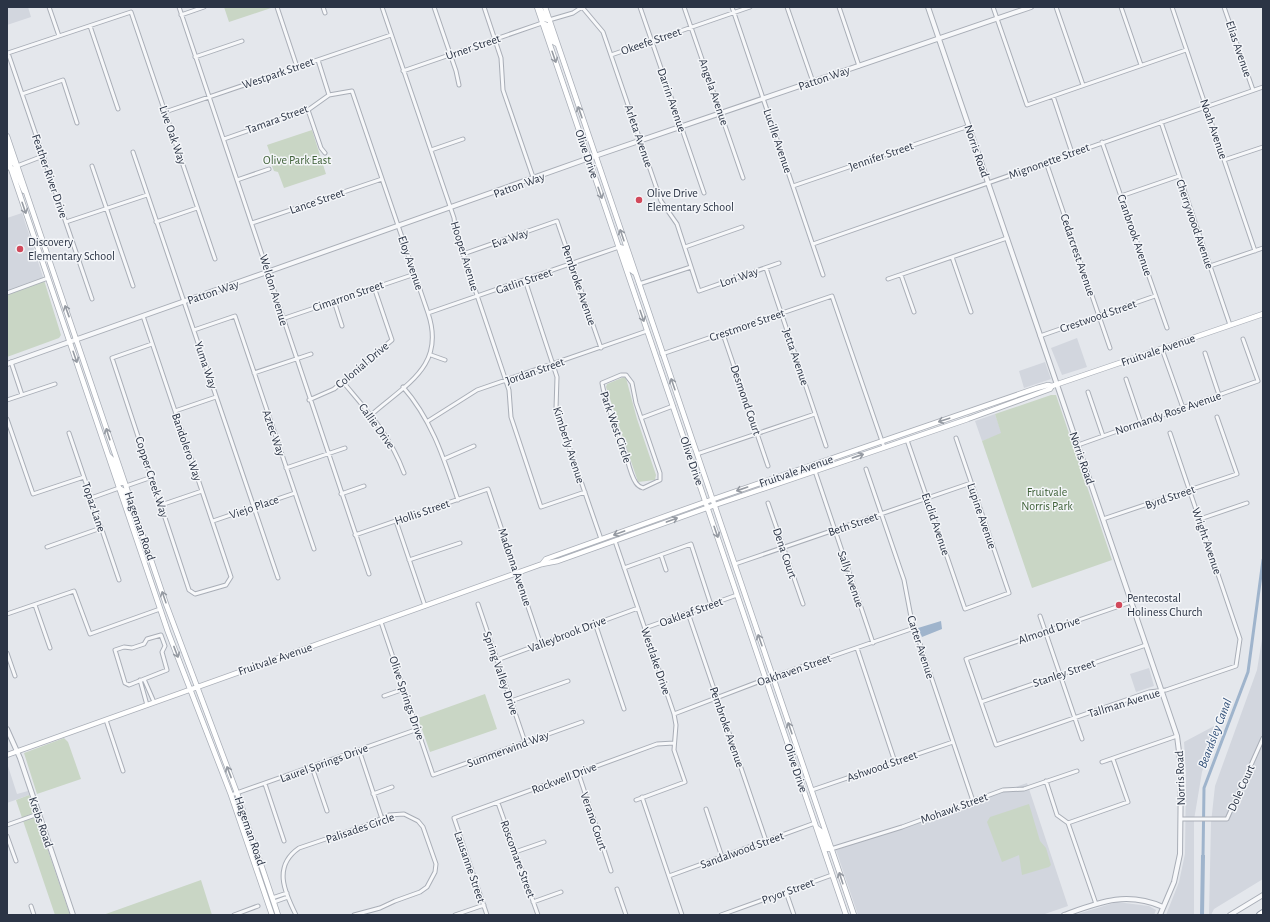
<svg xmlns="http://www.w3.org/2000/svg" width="1270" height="922" font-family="'Alegreya Sans',sans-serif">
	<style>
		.built { fill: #d2d6de }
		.green { fill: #c9d6c5 }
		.water { fill: #9fb4cc }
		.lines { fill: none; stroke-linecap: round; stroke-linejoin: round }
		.canal { stroke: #9fb4cc; stroke-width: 3 }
		.minor-casing { stroke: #a9aeb7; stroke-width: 5 }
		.tertiary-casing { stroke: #a9aeb7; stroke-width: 6 }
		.secondary-casing { stroke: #a9aeb7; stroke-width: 6 }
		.motorway-casing { stroke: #8b94a3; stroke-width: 8 }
		.minor { stroke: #f7f8fa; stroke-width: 3 }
		.tertiary { stroke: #f7f8fa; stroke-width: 4 }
		.secondary { stroke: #fff; stroke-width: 4.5 }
		.motorway { stroke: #fff; stroke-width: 6 }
		.oneway { stroke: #959aa2 }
		.poi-dot { fill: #d1495b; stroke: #f4f6f9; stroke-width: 1.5 }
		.labels { text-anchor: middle; stroke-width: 3; stroke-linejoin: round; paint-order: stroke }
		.street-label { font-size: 12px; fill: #2b3445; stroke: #f4f6f9 }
		.park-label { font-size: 12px; fill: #3f6138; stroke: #f4f6f9 }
		.poi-label { font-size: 12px; fill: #2b3445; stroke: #f4f6f9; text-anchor: start }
		.water-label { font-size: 13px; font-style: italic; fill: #34527a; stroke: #f4f6f9 }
	</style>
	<rect width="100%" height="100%" fill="#e4e7ec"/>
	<path class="built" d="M7,7H28L31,17L7,25Z
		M22,213L44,280L7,293V218Z
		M1077,338L1087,367L1062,375L1051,348Z
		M1045,362L1051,379L1024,388L1019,371Z
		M995,414L1002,434L982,441L975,421Z
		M1263,633V879L1214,909L1211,915H1209L1211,823L1215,786L1257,670Z
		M1149,668L1154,686L1136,692L1130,674Z
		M1216,725L1202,772L1194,820V915H1166L1179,882L1185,854L1186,772L1184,742Z
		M7,763L17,794L28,791L29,795L7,803Z
		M1027,783L1068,906L1042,915H858L836,850Z
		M1117,902L1149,906L1156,910L1154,915H1074Z"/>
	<path class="green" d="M224,7H274L229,22Z
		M312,130L326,174L284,188L278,172L274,171L271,164L273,162L267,145Z
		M44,280L61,335L59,338L7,357V293Z
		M624,377L626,378L637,419L656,475L655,480L638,482L606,387L607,384Z
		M1051,395H1056L1112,560L1032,588L982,441L1001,433L995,414Z
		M485,694L497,729L430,752L418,718Z
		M64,738L68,742L81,779L37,794L24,753Z
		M29,795L70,915H55L16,800Z
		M1029,804L1040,841L1046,848L1051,865L1049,867L1022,875L1019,855L1002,862L987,822L990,817Z
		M201,880L212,915H103Z"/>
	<path class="water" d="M941,621L942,629L922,637L918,628Z
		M1201,855H1205L1204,915H1200Z"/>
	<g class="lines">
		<path class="canal" d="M1203,857L1204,788L1248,672L1263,560"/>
		<g class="minor-casing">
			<path id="minor" d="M49,7L59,36
				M179,7L369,574
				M277,7L297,67
				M323,7L325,13
				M382,7L454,218L456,233L509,390L511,417L541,507L585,492
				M434,7L456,71L459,85
				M484,7L501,58L503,90L534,180
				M582,7L603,32L661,201L677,224L699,291L779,263
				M640,7L704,193
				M684,7L743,178
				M732,7L823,275
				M787,7L813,82
				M839,7L859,66
				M993,7L1027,105L1186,50
				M1056,7L1083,85
				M1121,7L1141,65
				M1172,7L1255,251
				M1224,7L1253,90
				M181,15L204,7
				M549,20L573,13L582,7
				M90,26L118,109
				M611,55L750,7
				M195,57L242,41
				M318,60L329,95
				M403,71L542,23
				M22,94L63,80L77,123
				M1053,96L1072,153
				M308,110L321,148L325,153
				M165,112L391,35
				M1161,122L1230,325
				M224,139L308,110L329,95L352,91L428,313C446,366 406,384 371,415
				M1102,142L1167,328
				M431,150L463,139
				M133,152L278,578
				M1224,160L1263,147
				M1046,162L1110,348
				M17,166L43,156
				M92,166L133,286
				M237,180L269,169
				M793,186L969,126
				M1121,196L1179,176
				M66,222L147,195
				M156,222L197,208
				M252,223L382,179
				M813,244L1263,87
				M685,247L742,227
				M463,254L557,221L601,348
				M952,257L971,312
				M1210,266L1263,248
				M766,268L826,446
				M901,275L914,312
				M888,279L1007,238
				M525,280L557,377L556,409L601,539
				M639,284L691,267
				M7,293L48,278
				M92,299L8,53L131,12L215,259
				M334,301L342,326
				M428,313L619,247
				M143,316L231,577L226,585L195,594L189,590L112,358L152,344
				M282,319L415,274
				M194,330L235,316L314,549
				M723,334L768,466
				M1040,336L1155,296
				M1162,349L1183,408
				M1205,353L1219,395
				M662,354L832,296L884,447
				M431,355L445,360
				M11,362L22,395
				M254,373L311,354
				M621,375H626L632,383L636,403L660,473V480L643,488C640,487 638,486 636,483C630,474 628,461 625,451C617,428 606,407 602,383Z
				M1126,379L1141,423
				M343,382C368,412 390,435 404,473
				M403,387C432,420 444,459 458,500
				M1088,392L1103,436
				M7,400L55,384
				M309,400L334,389L392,340L374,287
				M175,411L216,397
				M641,418L673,406
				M7,419L33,494L84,477
				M428,421L477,390L647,331
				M69,433L119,580
				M907,440L965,609L1009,593L956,438
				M1078,445L1258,381L1243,339
				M697,454L815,414
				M444,459L474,446
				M286,468L345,448
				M866,469L904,580L911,617L973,801
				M815,471L873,643
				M126,486L152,477
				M341,494L364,486
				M91,498L119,488
				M768,503L803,604
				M161,505L202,491
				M1103,519L1237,474L1217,417
				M1200,519L1247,503
				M213,521L295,493
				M396,521L425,606
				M355,535L488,489L541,645
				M615,541L674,714L676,725L674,750L685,782L636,800
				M47,547L101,528
				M661,555L666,570
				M409,560L460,543
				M735,564L971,483
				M624,568L691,544L711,605
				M1131,602L966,659L996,745L1149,692L1166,690L1236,666L1240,639L1170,433
				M478,604L525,742
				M35,605L50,648
				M688,613L766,841
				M7,614L74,591L90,634L160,609
				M1040,616L1082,739
				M381,622L433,775L582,722
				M595,623L624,709
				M645,628L737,595
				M161,635L165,646L162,652L167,670L129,685L125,683L115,650L124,647L132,648L144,644L147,639Z
				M857,648L895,762
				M7,653L15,676
				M497,660L638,608
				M144,679L154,702
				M140,680L147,705
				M384,696L404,689
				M511,701L568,681
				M981,702L1146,645
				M674,714L766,679L914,628
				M106,720L123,771
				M359,750L381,816
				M1102,762L1177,736
				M312,767L327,811
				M578,772L611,871
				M1046,781L1057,815L1068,823
				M265,784L284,841
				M812,790L953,742
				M373,794L392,787
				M231,795L418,729
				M642,797L682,915
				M498,803L538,915
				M706,809L722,857
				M1181,819H1227L1263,738
				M1068,823L1128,802L1113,759
				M1068,823L1096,904
				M7,825L38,814
				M7,836L16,861
				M831,849L902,827L1003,790L1024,789L1077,771
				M515,852L544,842
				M669,876L815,823
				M617,889L626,915
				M786,892L794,915
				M272,898L287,893
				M274,902L288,897
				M533,902L561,892
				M31,906L34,915
				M234,915L258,906
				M296,915C284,891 273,866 299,848L367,825L389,815L404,814L418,821L423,827L436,864L435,872L427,887L420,892L395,901L380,908L354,915
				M455,915L484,905
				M487,915L454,818L657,744L674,743
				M721,915L832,875"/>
		</g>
		<g class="tertiary-casing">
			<path id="tertiary" d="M928,7L1177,736L1181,767L1180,854L1174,882L1160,915
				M7,364L595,156L1031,7
				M7,729L20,758L73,915
				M1064,915C1100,902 1126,891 1163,907
				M1230,915L1263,895"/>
		</g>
		<g class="secondary-casing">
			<path id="secondary" d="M537,7L846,915
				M545,7L854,915
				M540,8L545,19L549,20
				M542,23L547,25L552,41L557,44
				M7,136L166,604L237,793L278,915
				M7,147L13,163L17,166
				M7,157L168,632L231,795L272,915
				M10,168L15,169L24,191
				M619,247L623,248L631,270L635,273
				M108,455L113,460L122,483
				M119,488L124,491L128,502
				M542,564L546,559L705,502L1037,388L1048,385L1052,386
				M7,755L542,564L558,561L715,505L968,419L1050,389L1052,386L1263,314
				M817,828L822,832L828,849H831"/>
		</g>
		<g class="motorway-casing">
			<path id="motorway" d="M1260,915L1263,913"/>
		</g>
		<use href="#minor" class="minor"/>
		<use href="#tertiary" class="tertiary"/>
		<use href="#secondary" class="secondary"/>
		<use href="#motorway" class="motorway"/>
	</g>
	<defs><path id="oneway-shaft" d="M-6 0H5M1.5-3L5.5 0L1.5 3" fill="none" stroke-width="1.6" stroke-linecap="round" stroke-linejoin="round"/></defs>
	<g class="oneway">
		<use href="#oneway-shaft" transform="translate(554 57) rotate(71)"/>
		<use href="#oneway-shaft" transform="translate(580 112) rotate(-109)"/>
		<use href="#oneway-shaft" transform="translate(600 193) rotate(71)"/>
		<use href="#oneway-shaft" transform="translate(24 208) rotate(71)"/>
		<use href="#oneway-shaft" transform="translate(622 235) rotate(-109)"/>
		<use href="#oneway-shaft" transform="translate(67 311) rotate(-110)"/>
		<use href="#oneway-shaft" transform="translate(642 316) rotate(71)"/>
		<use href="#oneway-shaft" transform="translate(75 357) rotate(71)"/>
		<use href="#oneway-shaft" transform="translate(673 384) rotate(-109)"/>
		<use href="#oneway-shaft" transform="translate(944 420) rotate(162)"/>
		<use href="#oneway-shaft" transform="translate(108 434) rotate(-108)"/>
		<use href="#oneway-shaft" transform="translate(858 456) rotate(-19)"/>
		<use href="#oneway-shaft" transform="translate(742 489) rotate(161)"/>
		<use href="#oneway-shaft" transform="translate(672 520) rotate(-20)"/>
		<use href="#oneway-shaft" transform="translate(716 532) rotate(71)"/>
		<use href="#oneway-shaft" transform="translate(619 533) rotate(160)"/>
		<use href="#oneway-shaft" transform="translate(164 597) rotate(-109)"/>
		<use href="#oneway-shaft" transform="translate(760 640) rotate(-109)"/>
		<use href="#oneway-shaft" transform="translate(176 652) rotate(69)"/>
		<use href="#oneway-shaft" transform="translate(790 728) rotate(-109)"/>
		<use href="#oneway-shaft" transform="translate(229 772) rotate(-111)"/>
		<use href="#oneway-shaft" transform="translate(841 878) rotate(-108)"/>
	</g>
	<g class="poi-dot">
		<circle cx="639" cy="200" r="4"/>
		<circle cx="20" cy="249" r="4"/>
		<circle cx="1119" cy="605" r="4"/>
	</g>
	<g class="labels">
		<g class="street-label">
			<text transform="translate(651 41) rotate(-19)" y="4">Okeefe Street</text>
			<text transform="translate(473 47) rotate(-19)" y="4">Urner Street</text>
			<text transform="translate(1239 49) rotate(71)" y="4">Elias Avenue</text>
			<text transform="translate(278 73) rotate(-19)" y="4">Westpark Street</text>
			<text transform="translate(824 78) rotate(-19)" y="4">Patton Way</text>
			<text transform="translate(714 92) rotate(71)" y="4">Angela Avenue</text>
			<text transform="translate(672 100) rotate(71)" y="4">Darrin Avenue</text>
			<text transform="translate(277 119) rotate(-20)" y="4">Tamara Street</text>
			<text transform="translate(1214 129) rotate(71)" y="4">Noah Avenue</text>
			<text transform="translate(173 135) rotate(71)" y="4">Live Oak Way</text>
			<text transform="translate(639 136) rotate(71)" y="4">Arleta Avenue</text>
			<text transform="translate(778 141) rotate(71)" y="4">Lucille Avenue</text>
			<text transform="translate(977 151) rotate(71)" y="4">Norris Road</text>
			<text transform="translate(587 154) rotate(71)" y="4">Olive Drive</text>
			<text transform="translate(881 156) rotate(-19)" y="4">Jennifer Street</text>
			<text transform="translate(1049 161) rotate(-20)" y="4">Mignonette Street</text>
			<text transform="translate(50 176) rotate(71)" y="4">Feather River Drive</text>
			<text transform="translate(519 185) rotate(-20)" y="4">Patton Way</text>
			<text transform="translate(317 201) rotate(-19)" y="4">Lance Street</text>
			<text transform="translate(1195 224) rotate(71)" y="4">Cherrywood Avenue</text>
			<text transform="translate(1135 235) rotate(71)" y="4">Cranbrook Avenue</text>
			<text transform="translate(510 238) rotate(-19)" y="4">Eva Way</text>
			<text transform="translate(1078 255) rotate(71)" y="4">Cedarcrest Avenue</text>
			<text transform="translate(465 256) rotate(73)" y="4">Hooper Avenue</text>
			<text transform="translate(411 263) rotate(71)" y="4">Eloy Avenue</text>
			<text transform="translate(739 277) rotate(-19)" y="4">Lori Way</text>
			<text transform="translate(524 281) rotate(-19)" y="4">Gatlin Street</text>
			<text transform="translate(579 285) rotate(71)" y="4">Pembroke Avenue</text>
			<text transform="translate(274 290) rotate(73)" y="4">Weldon Avenue</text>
			<text transform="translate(213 292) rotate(-19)" y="4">Patton Way</text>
			<text transform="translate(348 296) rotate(-19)" y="4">Cimarron Street</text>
			<text transform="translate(1098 316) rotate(-19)" y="4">Crestwood Street</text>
			<text transform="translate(747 325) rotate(-19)" y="4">Crestmore Street</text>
			<text transform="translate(1158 350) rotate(-19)" y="4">Fruitvale Avenue</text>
			<text transform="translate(796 357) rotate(71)" y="4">Jetta Avenue</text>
			<text transform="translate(206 365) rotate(71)" y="4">Yuma Way</text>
			<text transform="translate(362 365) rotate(-40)" y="4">Colonial Drive</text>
			<text transform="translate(535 371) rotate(-19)" y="4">Jordan Street</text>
			<text transform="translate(746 400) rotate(71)" y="4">Desmond Court</text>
			<text transform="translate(1168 413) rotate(-19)" y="4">Normandy Rose Avenue</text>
			<text transform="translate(377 426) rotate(54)" y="4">Callie Drive</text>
			<text transform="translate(616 427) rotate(71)" y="4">Park West Circle</text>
			<text transform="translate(274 433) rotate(71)" y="4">Aztec Way</text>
			<text transform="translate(569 445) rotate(72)" y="4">Kimberly Avenue</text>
			<text transform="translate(187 447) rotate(71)" y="4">Bandolero Way</text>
			<text transform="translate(1082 458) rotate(71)" y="4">Norris Road</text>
			<text transform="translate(692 461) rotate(71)" y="4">Olive Drive</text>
			<text transform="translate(796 471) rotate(-19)" y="4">Fruitvale Avenue</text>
			<text transform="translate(152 477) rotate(72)" y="4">Copper Creek Way</text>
			<text transform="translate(1170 497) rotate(-19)" y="4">Byrd Street</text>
			<text transform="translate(94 507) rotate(71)" y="4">Topaz Lane</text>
			<text transform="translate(254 507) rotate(-19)" y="4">Viejo Place</text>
			<text transform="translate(422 512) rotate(-19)" y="4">Hollis Street</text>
			<text transform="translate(982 516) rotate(71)" y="4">Lupine Avenue</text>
			<text transform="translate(853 524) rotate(-19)" y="4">Beth Street</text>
			<text transform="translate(936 524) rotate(71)" y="4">Euclid Avenue</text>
			<text transform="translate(140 526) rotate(71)" y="4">Hageman Road</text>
			<text transform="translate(1207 541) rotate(71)" y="4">Wright Avenue</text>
			<text transform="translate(785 553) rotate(71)" y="4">Dena Court</text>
			<text transform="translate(515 567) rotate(71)" y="4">Madonna Avenue</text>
			<text transform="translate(851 579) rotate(71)" y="4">Sally Avenue</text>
			<text transform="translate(691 612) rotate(-20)" y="4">Oakleaf Street</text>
			<text transform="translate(1049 630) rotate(-19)" y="4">Almond Drive</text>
			<text transform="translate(567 634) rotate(-21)" y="4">Valleybrook Drive</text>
			<text transform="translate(921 647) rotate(72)" y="4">Carter Avenue</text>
			<text transform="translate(275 659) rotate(-19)" y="4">Fruitvale Avenue</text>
			<text transform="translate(656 661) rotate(71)" y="4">Westlake Drive</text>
			<text transform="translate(794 670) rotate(-19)" y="4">Oakhaven Street</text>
			<text transform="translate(501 673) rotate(71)" y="4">Spring Valley Drive</text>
			<text transform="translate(1064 673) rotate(-19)" y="4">Stanley Street</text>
			<text transform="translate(407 698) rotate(71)" y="4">Olive Springs Drive</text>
			<text transform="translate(1124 703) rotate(-17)" y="4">Tallman Avenue</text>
			<text transform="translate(727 727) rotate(71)" y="4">Pembroke Avenue</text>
			<text transform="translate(508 749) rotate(-20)" y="4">Summerwind Way</text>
			<text transform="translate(324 763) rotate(-20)" y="4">Laurel Springs Drive</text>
			<text transform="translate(882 766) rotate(-19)" y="4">Ashwood Street</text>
			<text transform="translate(796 768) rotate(71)" y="4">Olive Drive</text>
			<text transform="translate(564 778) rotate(-21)" y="4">Rockwell Drive</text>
			<text transform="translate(1180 778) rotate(-92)" y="4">Norris Road</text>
			<text transform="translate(1241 788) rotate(-66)" y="4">Dole Court</text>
			<text transform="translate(954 808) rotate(-20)" y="4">Mohawk Street</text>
			<text transform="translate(594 821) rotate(71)" y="4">Verano Court</text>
			<text transform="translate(41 822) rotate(71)" y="4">Krebs Road</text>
			<text transform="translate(360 828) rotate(-19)" y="4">Palisades Circle</text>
			<text transform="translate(250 831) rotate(71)" y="4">Hageman Road</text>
			<text transform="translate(742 850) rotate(-20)" y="4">Sandalwood Street</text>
			<text transform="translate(518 859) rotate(70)" y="4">Roscomare Street</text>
			<text transform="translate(470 867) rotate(71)" y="4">Lausanne Street</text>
			<text transform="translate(788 891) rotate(-20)" y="4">Pryor Street</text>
		</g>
		<g class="park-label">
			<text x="297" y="164">Olive Park East</text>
			<text x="1047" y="496">Fruitvale<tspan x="1047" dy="14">Norris Park</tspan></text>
		</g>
		<g class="poi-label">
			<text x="647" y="197">Olive Drive<tspan x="647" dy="14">Elementary School</tspan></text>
			<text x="28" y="246">Discovery<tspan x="28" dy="14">Elementary School</tspan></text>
			<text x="1127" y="602">Pentecostal<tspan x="1127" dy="14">Holiness Church</tspan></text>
		</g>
		<g class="water-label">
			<text transform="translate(1214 733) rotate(-69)" y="5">Beardsley Canal</text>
		</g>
	</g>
	<rect width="1270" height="922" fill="none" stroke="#2b3445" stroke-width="16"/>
</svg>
